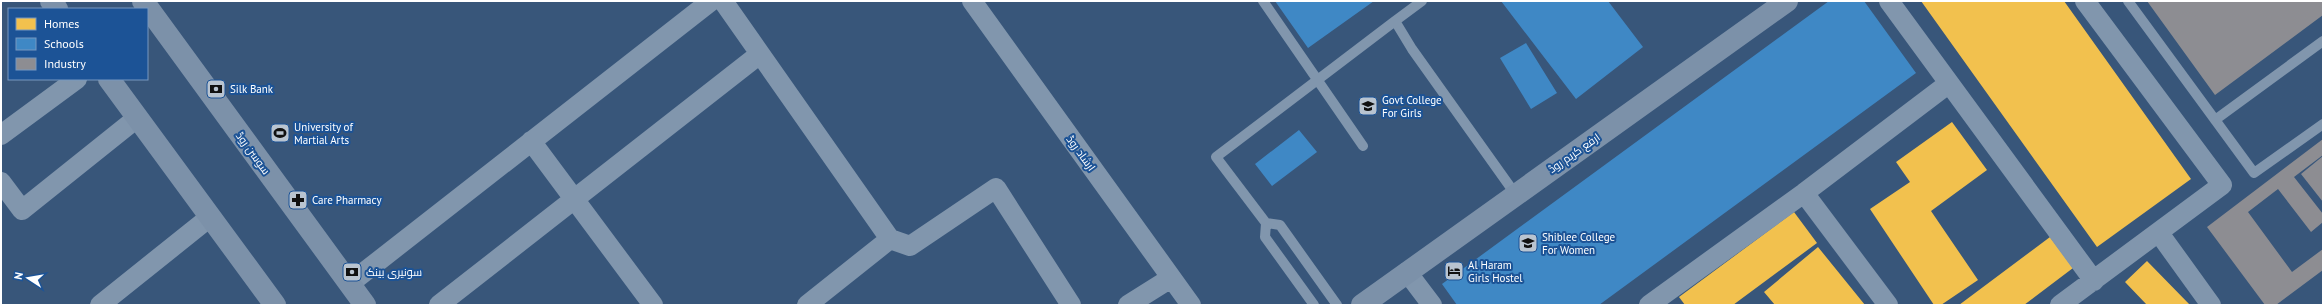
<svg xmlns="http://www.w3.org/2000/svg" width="2324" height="306" font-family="'PT Sans',Cairo,sans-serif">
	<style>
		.homes { fill: #f2c14e }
		.schools { fill: #3f88c5 }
		.industry { fill: #8d8d92 }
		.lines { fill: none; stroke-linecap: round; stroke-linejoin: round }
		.lane { stroke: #8196ad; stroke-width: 10 }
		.street { stroke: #8196ad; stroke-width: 20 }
		.secondary { stroke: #7c91a9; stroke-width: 22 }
		.labels { text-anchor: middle; stroke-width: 4; stroke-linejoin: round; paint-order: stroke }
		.poi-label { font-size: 11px; fill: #fff; stroke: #1c5396; text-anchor: start }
		.street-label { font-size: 11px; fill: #fff; stroke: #1c5396 }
	</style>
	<rect width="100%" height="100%" fill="#38567a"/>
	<path class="homes" d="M1921,1H2064L2191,179L2097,247Z
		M1952,122L1987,170L1931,211L1978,280L1941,305H1934L1870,209L1910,182L1896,162Z
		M1794,212L1817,243L1733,305H1685L1679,297Z
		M2050,237L2073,268L2024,305H1959Z
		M1818,247L1865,305H1775L1764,292Z
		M2147,261L2190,305H2147L2125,282Z"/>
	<path class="schools" d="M1275,1H1374L1308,48Z
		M1501,1H1608L1643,47L1576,99Z
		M1829,1H1864L1916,73L1599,305H1457L1442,284Z
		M1526,43L1557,93L1531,109L1500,58Z
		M1299,130L1317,152L1272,186L1255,164Z"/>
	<path class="industry" d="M2147,1H2323V15L2215,95Z
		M2323,139V155L2294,177L2323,214V222L2311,232L2278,189L2248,212L2292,272L2323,249V270L2276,305H2265L2207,227Z
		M2323,156V202L2301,174Z"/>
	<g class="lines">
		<path class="lane" d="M1263,1L1363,146
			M2128,1L2254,173L2323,124
			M1395,21L1422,1
			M2215,120L2323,41
			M1266,223L1280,225L1337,305
			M1314,305L1265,237L1266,223L1216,157L1395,21L1412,49L1516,195"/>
		<path class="street" d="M723,1L890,239L910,246L996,188L1071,305
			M972,1L1191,305
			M1889,1L2094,281
			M1,135L77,79
			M531,141L653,305
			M1,182L22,210L137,118
			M1804,193L1888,305
			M2159,233L2211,305
			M1407,272L1432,305
			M349,284L711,1
			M100,305L210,217
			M439,305L760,54
			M807,305L890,239
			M1128,305L1171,278
			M1649,305L1804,193L1948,84
			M2060,305L2222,185L2085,1"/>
		<path class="secondary" d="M51,1L57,9
			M143,1L365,305
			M109,79L275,305
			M1362,305L1787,1"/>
	</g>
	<defs>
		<g id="bank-square" transform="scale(1)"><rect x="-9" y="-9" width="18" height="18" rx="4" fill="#b9c4d0" stroke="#1c5396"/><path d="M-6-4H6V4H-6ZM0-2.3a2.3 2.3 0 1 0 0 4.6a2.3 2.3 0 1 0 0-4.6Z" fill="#111"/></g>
		<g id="university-square" transform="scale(1)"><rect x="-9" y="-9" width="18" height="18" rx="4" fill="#b9c4d0" stroke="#1c5396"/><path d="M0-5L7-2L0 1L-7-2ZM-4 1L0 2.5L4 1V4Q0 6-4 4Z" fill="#111"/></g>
		<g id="stadium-square" transform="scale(1)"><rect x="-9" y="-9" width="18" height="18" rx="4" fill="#b9c4d0" stroke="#1c5396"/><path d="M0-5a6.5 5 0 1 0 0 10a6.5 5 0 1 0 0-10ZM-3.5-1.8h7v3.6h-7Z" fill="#111"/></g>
		<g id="pharmacy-square" transform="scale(1)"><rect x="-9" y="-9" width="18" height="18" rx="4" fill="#b9c4d0" stroke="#1c5396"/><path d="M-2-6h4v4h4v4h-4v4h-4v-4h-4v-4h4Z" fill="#111"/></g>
		<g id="hotel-square" transform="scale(1)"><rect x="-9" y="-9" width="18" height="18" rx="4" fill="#b9c4d0" stroke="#1c5396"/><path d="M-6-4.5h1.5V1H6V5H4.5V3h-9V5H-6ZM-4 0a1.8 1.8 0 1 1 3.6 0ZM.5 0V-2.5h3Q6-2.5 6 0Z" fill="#111"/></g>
	</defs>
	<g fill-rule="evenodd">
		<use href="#bank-square" x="216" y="89"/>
		<use href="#university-square" x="1368" y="106"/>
		<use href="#stadium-square" x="280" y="133"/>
		<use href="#pharmacy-square" x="298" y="200"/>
		<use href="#university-square" x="1528" y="243"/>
		<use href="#hotel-square" x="1454" y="271"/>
		<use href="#bank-square" x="352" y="272"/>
	</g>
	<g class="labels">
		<g class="poi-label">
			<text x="230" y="93">Silk Bank</text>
			<text x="1382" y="104">Govt College<tspan x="1382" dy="13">For Girls</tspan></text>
			<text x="294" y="131">University of<tspan x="294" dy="13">Martial Arts</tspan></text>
			<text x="312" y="204">Care Pharmacy</text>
			<text x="1542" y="241">Shiblee College<tspan x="1542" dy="13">For Women</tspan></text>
			<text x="1468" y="269">Al Haram<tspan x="1468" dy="13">Girls Hostel</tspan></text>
			<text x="366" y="276">سونیری بینک</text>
		</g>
		<g class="street-label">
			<text transform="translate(253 153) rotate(54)" y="4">سوسن روڈ</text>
			<text transform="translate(1081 153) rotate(54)" y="4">ارشاد روڈ</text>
			<text transform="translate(1574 153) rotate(-35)" y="4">ارفع کریم روڈ</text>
		</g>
	</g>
	<rect width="2324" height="306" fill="none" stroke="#ffffff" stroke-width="4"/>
	<rect x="8" y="8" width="140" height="72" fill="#1c5396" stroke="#7798c0"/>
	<rect x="16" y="18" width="20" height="12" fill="#f2c14e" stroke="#7798c0"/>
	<text x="44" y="28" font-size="12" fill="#ffffff">Homes</text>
	<rect x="16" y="38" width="20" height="12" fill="#3f88c5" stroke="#7798c0"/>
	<text x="44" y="48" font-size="12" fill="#ffffff">Schools</text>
	<rect x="16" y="58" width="20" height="12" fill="#8d8d92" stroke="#7798c0"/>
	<text x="44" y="68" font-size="12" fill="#ffffff">Industry</text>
	<g transform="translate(28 278) rotate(282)" stroke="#1c5396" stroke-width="3" paint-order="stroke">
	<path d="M0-3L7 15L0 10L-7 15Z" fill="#ffffff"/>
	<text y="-6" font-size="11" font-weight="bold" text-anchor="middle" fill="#ffffff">N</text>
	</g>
</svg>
